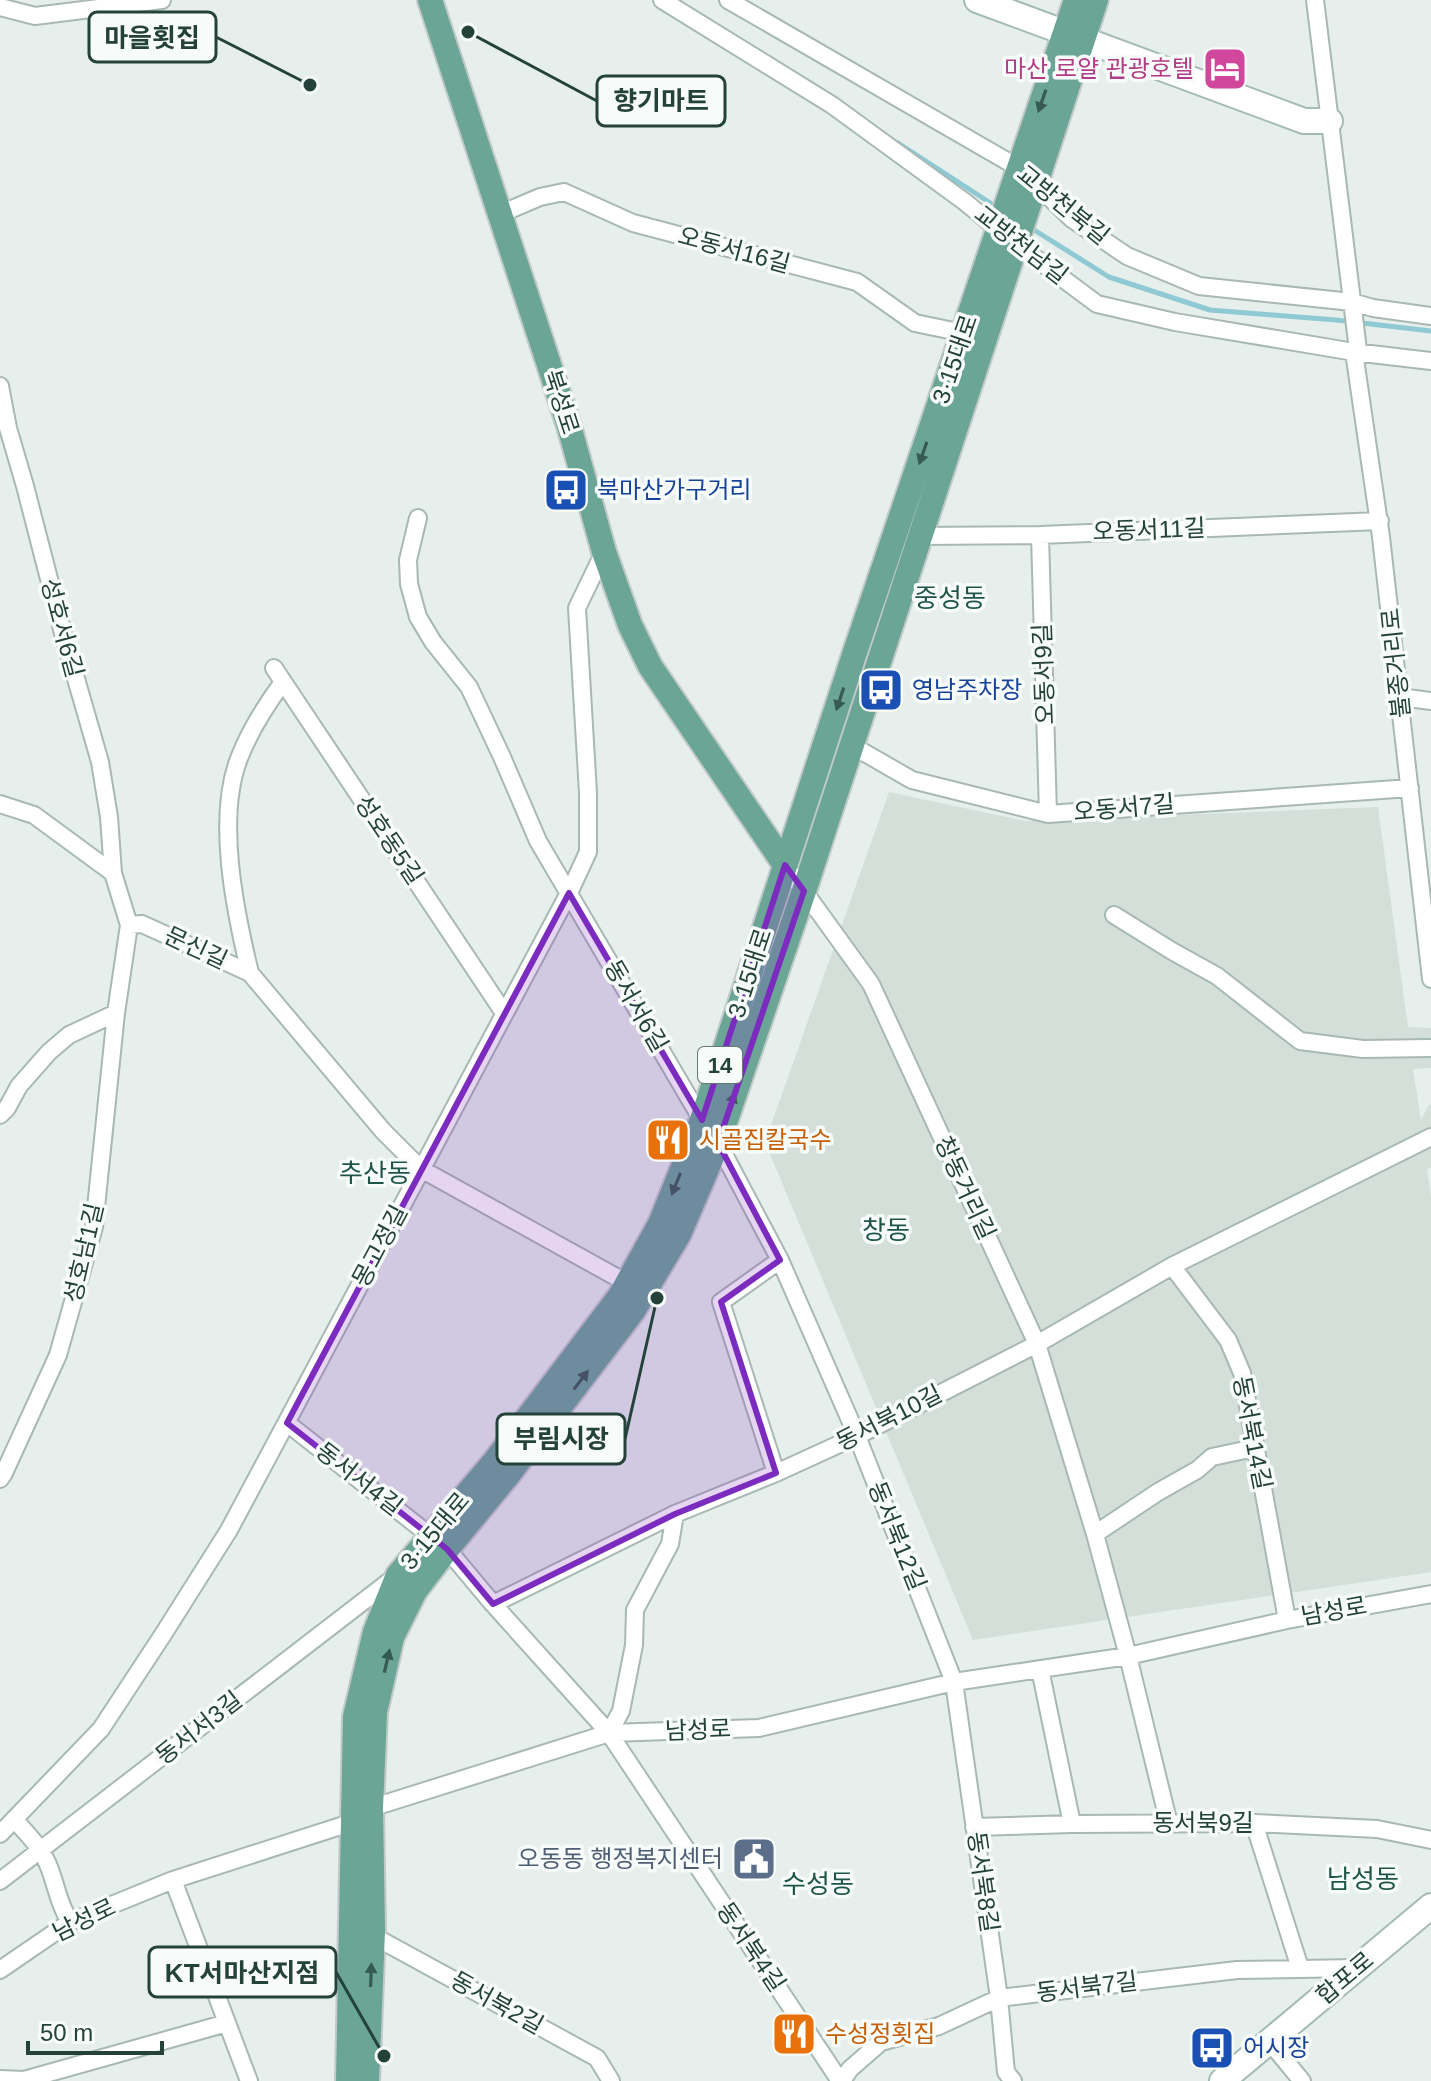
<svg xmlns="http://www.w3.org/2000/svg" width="1431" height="2081" font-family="Helvetica,'Noto Sans KR',sans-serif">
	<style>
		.built { fill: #d4dfda }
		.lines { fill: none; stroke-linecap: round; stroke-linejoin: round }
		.stream { stroke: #8ec9d4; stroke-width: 5 }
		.street-casing { stroke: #a8b8b2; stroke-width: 20 }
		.secondary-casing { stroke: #a4bbb3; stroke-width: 28 }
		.primary-casing { stroke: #c2cac8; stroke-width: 28 }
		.street { stroke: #fff; stroke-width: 16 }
		.secondary { stroke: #fff; stroke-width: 24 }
		.primary { stroke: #6aa596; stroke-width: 24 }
		.oneway { fill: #365b51 }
		.marked { fill: #7b2cbf; fill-opacity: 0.2; stroke: #7b2cbf; stroke-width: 6; stroke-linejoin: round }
		.labels { text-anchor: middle; stroke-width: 7; stroke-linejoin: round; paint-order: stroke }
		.shield { fill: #f7fbf9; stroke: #637a73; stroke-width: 2 }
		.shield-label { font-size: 22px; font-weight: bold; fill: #24423a }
		.hotel-label { font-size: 24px; fill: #b23c85; stroke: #f7fbf9; text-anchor: end }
		.street-label { font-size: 24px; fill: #24423a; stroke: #f7fbf9 }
		.transit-label { font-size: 24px; fill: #164399; stroke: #f7fbf9; text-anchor: start }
		.food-label { font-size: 24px; fill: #c56008; stroke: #f7fbf9; text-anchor: start }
		.service-label { font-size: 24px; fill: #4e5e75; stroke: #f7fbf9; text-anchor: end }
		.neighbourhood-label { font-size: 26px; fill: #1f5548; stroke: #f7fbf9 }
		.leader { fill: none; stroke: #24423a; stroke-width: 3 }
		.callout-dot { fill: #24423a; stroke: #f7fbf9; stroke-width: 3 }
		.callout { fill: #f7fbf9; stroke: #24423a; stroke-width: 3 }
		.callout-label { font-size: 26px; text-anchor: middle; font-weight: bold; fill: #24423a }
	</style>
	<rect width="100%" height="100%" fill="#e6efeb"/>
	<path class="built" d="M889,792L1025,821L1378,807L1408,1027L1431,1028V1068L1413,1069L1421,1120L1429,1105H1431V1168L1427,1169L1431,1197V1572L973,1640L765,1142Z"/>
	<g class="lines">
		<path class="stream" d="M898,143L995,206
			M1031,228L1109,277L1210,310L1336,320L1431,331"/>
		<g class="street-casing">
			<path id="street" d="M662,0L832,105L965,202L1015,243L1097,304L1175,322L1354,352L1431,361
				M728,0L1019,168L1072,219L1127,256L1199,286L1352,302L1373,308L1431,316
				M1315,0L1358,350L1354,352L1381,537L1431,979
				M0,7L35,16L162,0
				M500,214L540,197L564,192L633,223L857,282L915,323L963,333
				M0,386L8,428L25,486L64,637L100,762L109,817L113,873
				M418,518L408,560L409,584L418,617L433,642L469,687L502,757L538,841L702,1120
				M1040,535L1048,814
				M919,536L1040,535L1380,521
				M274,668L504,1013
				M1400,697L1431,701
				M851,745L912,780L1048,814L1410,788
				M0,804L34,815L113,873L129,925L116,1013L94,1227L58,1355L4,1473L0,1479
				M785,865L871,984L1037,1344L1095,1534L1128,1656L1169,1824
				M1114,915L1172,951L1217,976L1300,1041L1363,1049L1431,1048
				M129,925L142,924L250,973L383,1131L421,1169L627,1283
				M250,973C235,911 215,816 240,756C251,728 266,705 283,682
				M0,1115L7,1108L19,1086L49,1052L69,1035L116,1013
				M718,1143L780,1260L857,1436L954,1682L999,1998L1006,2072L1013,2081
				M1172,1266L1228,1340L1242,1373L1287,1620
				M287,1423L447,1549L493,1604L609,1733L840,2081
				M776,1473L721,1302L780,1260
				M1095,1534L1158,1492L1197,1470L1212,1457L1254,1448
				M493,1604L675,1514L776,1473L857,1436L1037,1344L1172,1266L1431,1137
				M1040,1669L1072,1824
				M609,1733L621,1711L634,1645L635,1610L670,1544L675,1514
				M14,1819C27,1834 42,1848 49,1867C57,1887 58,1903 70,1922
				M1254,1823L1300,1968
				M974,1827L1072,1824L1254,1823L1377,1829L1431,1840
				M0,1834L101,1729L164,1633L229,1530L569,893L588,852V793L577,608L604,552
				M173,1880L249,2081
				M0,1881L395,1577
				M366,1932L597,2058L611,2081
				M0,1970L70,1922L173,1880L353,1822L371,1808L609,1733L759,1728L954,1682L1128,1656L1287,1620L1431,1594
				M1269,2041L1302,2081
				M0,2079L24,2080L227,2023
				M842,2081L850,2069L881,2042L939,2026L999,1998L1237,1970L1357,1968"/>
		</g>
		<g class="secondary-casing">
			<path id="secondary" d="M977,0L1304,121H1330
				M1222,2081L1431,1906"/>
		</g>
		<g class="primary-casing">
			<path id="primary" d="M430,0L569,426L604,552L630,625L650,666L785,865
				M348,2081L355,1717L375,1632L398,1575L495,1461L620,1296L660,1224L702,1120L854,655L1076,0
				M367,2081L373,1931L371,1808L375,1712L392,1637L415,1591L447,1549L508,1475L633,1311L679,1234L718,1143L804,891L1096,0"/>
		</g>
		<use href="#street" class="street"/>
		<use href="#secondary" class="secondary"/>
		<use href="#primary" class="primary"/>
	</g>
	<defs><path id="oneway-solid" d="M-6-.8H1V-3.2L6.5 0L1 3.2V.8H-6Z" transform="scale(2)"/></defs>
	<g class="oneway">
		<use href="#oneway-solid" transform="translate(1042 101) rotate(109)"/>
		<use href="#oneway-solid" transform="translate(923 453) rotate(109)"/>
		<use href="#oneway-solid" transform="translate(840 699) rotate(108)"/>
		<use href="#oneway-solid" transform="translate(731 1104) rotate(-71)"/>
		<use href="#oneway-solid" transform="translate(676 1184) rotate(112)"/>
		<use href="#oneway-solid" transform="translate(581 1380) rotate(-53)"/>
		<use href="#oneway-solid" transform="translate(387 1661) rotate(-77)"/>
		<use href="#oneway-solid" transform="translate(371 1975) rotate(-88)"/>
	</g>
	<path class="marked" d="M785,865L804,891L718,1143L780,1260L721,1302L776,1473L675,1514L493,1604L447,1549L287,1423L569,893L702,1120Z"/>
	<defs>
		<g id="hotel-square" transform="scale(2.3)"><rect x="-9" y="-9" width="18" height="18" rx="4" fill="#d1479c" stroke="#f7fbf9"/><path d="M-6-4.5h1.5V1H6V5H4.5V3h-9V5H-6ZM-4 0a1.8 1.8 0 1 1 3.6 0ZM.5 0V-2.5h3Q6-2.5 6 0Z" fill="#fff"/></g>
		<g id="bus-square" transform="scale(2.3)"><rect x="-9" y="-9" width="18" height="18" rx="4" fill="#1a4fb4" stroke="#f7fbf9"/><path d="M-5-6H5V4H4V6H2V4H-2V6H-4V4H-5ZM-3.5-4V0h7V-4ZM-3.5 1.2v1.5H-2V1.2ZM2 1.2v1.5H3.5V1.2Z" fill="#fff"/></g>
		<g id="restaurant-square" transform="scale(2.3)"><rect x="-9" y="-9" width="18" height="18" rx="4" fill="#e8710a" stroke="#f7fbf9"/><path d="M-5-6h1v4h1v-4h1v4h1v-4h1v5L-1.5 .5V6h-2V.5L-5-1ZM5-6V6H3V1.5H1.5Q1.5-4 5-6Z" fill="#fff"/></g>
		<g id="civic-square" transform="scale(2.3)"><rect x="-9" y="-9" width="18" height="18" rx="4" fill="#5c6f8a" stroke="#f7fbf9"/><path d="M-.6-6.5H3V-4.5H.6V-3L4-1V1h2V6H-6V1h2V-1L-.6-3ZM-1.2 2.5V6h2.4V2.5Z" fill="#fff"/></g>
	</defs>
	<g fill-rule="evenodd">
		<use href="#hotel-square" x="1225" y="69"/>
		<use href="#bus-square" x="566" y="490"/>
		<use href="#bus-square" x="881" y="690"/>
		<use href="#restaurant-square" x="668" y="1140"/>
		<use href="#civic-square" x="754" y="1859"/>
		<use href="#restaurant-square" x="794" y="2034"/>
		<use href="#bus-square" x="1212" y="2048"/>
	</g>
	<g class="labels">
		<rect class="shield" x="698" y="1047" width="44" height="36" rx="6"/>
		<g class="shield-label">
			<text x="720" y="1073">14</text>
		</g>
		<g class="hotel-label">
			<text x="1194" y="77">마산 로얄 관광호텔</text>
		</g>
		<g class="street-label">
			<text transform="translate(1063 205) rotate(39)" y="8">교방천북길</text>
			<text transform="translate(1021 245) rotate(38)" y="8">교방천남길</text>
			<text transform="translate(734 250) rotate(15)" y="8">오동서16길</text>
			<text transform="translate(955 359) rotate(-71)" y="8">3·15대로</text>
			<text transform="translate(561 402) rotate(72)" y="8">북성로</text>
			<text transform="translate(1149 530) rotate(-2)" y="8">오동서11길</text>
			<text transform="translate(62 628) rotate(75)" y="8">성호서6길</text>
			<text transform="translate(1396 663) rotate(-96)" y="8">불종거리로</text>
			<text transform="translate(1044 674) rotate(-92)" y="8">오동서9길</text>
			<text transform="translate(1124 808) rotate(-5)" y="8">오동서7길</text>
			<text transform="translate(389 840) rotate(56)" y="8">성호동5길</text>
			<text transform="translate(196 948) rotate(25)" y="8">문신길</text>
			<text transform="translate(750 973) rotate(-72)" y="8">3·15대로</text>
			<text transform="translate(636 1006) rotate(60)" y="8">동서서6길</text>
			<text transform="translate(965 1188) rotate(65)" y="8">창동거리길</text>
			<text transform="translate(380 1246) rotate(-62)" y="8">몽고정길</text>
			<text transform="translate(84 1253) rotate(-77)" y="8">성호남1길</text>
			<text transform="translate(889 1418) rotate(-27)" y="8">동서북10길</text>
			<text transform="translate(1252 1433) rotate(79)" y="8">동서북14길</text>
			<text transform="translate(359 1479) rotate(38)" y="8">동서서4길</text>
			<text transform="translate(435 1531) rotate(-50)" y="8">3·15대로</text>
			<text transform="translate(897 1536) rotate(68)" y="8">동서북12길</text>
			<text transform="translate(1334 1611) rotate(-10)" y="8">남성로</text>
			<text transform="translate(199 1728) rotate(-38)" y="8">동서서3길</text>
			<text transform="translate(698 1730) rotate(-2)" y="8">남성로</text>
			<text x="1203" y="1831">동서북9길</text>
			<text transform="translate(983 1882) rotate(82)" y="8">동서북8길</text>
			<text transform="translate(84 1920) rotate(-26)" y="8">남성로</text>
			<text transform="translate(751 1947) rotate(56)" y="8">동서북4길</text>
			<text transform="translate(1345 1978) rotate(-40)" y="8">합포로</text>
			<text transform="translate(1087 1987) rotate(-7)" y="8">동서북7길</text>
			<text transform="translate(497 2003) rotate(29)" y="8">동서북2길</text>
		</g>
		<g class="transit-label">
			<text x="597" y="498">북마산가구거리</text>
			<text x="912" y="698">영남주차장</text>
			<text x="1243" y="2056">어시장</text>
		</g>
		<g class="food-label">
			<text x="699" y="1148">시골집칼국수</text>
			<text x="825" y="2042">수성정횟집</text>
		</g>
		<g class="service-label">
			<text x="723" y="1867">오동동 행정복지센터</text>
		</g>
		<g class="neighbourhood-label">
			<text x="950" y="607">중성동</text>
			<text x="375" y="1182">추산동</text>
			<text x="886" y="1239">창동</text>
			<text x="1363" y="1888">남성동</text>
			<text x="818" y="1893">수성동</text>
		</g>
	</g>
	<path class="leader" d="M310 85L216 37M468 32L597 101M657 1298L625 1439M384 2056L336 1972"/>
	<g class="callout-dot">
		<circle cx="310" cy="85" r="8"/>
		<circle cx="468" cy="32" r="8"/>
		<circle cx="657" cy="1298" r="8"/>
		<circle cx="384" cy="2056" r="8"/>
	</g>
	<g class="callout">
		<rect x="89" y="12" width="127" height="50" rx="8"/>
		<rect x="597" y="76" width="128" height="50" rx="8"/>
		<rect x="497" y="1414" width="128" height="50" rx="8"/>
		<rect x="149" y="1947" width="187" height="50" rx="8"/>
	</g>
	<g class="callout-label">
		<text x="152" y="47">마을횟집</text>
		<text x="661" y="110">향기마트</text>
		<text x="561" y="1448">부림시장</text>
		<text x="242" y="1982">KT서마산지점</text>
	</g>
	<path d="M28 2041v12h134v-12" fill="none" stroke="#24423a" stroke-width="4"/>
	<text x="40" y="2041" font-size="24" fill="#24423a" stroke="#f7fbf9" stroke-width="6" paint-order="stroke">50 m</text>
</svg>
